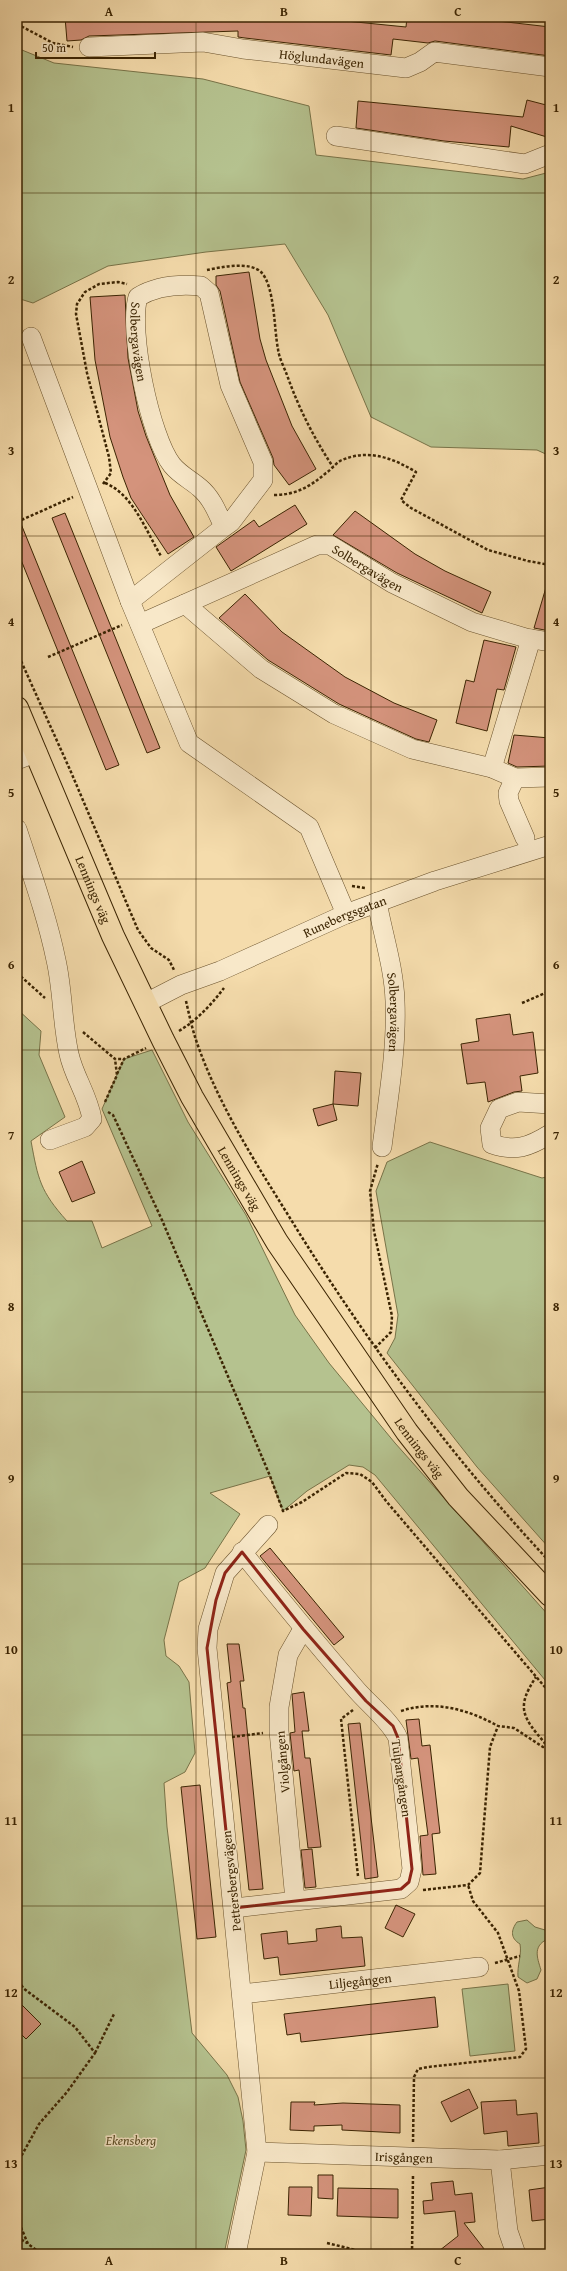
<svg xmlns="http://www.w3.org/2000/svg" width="567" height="2271" font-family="'Gentium Book Plus',serif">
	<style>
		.green { fill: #b5c28f; stroke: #787348 }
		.building { fill: #d4937c; stroke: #3b2402 }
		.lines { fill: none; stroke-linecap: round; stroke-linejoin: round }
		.minor-casing { stroke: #6a522c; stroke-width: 20 }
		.major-casing { stroke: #3b2402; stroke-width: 24 }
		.path { stroke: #3b2402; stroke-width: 2.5; stroke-dasharray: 3 2; stroke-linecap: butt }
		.minor { stroke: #f8e8c9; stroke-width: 19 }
		.major { stroke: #f5dcac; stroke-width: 22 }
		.marked { fill: none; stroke: #8f2418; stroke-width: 3; stroke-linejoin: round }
		.grid { fill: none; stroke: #3b2402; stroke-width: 1; stroke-opacity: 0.55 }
		.labels { text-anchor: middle; stroke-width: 3; stroke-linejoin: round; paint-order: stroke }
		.street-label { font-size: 13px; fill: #3b2402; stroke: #f8e8c9 }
		.park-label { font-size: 13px; font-style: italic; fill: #5a4c25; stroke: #f8e8c9 }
		.neatline { fill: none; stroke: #3b2402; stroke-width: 1.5 }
		.grid-label { font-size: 13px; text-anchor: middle; font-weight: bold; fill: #3b2402 }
	</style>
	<rect width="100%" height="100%" fill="#f5dcac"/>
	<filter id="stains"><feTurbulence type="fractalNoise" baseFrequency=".005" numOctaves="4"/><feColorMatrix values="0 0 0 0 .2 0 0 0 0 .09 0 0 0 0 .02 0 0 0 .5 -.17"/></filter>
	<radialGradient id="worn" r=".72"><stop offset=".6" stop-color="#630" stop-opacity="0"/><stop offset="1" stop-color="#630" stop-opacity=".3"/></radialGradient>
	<path class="green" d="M17,48L54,63L203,79L309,106L316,155L523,179L550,172V295L547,298L550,327V456L537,450L431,447L371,417L328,315L285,244L206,252L108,266L33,303L17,298Z
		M17,1009L41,1031L39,1055L65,1117L31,1141C38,1179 40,1191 67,1221H92L102,1248L152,1226L102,1109L124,1059L152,1050L188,1122L246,1215L295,1315L329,1363L395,1443L550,1617V1686L375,1475L363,1467L349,1465L307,1491L283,1511L270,1476L210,1493L240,1514L205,1568L179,1582L164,1640L166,1656L179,1666L189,1682L195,1753L185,1772L164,1783L167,1827L192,2033L227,2075L238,2097L243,2121L246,2150L224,2254H17Z
		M430,1142L542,1178L550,1176V1549L477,1467L387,1353L395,1338L398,1315L376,1191L387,1162Z
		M527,1920L535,1927L545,1930L550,1922V1938C532,1945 537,1957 541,1970L537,1979L527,1983L518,1977C517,1965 522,1955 520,1944C510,1938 511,1930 517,1922Z
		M508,1984L515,2051L470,2056L462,1989Z"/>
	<path class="building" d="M65,17H306L406,27L407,17H463L550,27V56L435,41L428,43L393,39L391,55L245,38L238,37V31L89,36L81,40L67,41Z
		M527,100L550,106V138L511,126L509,147L444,141L356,128L358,101L523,117Z
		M249,272L260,339L266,360L292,426L316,469L289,485L274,465L273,458L240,382L220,291L216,285V276Z
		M125,295L128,358L138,411L146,436L170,495L194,537L168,554L131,498L123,477L110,437L95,360L90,297Z
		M295,505L307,524L231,571L216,547L254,520L259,527Z
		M355,511L415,554L445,571L491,592L482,613L397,573L333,535Z
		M65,513L160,748L147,753L52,518Z
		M17,514L119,765L106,770L17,550Z
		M547,584L550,585V631L534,628Z
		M245,594L282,632L345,677L394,703L437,720L429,742L416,739L339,704L268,660L219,618Z
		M484,640L516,647L504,690L497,689L487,731L456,723L466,680L474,682Z
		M514,735L550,738V766L517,767L508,763Z
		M510,1014L513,1035L533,1032L538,1073L520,1076L522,1091L514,1092L488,1102L485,1082L467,1084L461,1044L479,1041L476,1019Z
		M335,1071L361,1073L358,1106L333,1104Z
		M333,1104L337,1120L318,1126L313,1109Z
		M82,1161L95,1193L72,1202L59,1172Z
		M270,1548L344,1637L334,1645L260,1556Z
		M227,1644H239L244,1681H240L243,1708H245L263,1889L249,1890L227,1683L231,1682Z
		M304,1692L309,1731H302L305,1758H310L321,1847L308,1848L299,1770L294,1771L290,1733L295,1732L292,1694Z
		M419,1719L422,1746L430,1745L440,1833L432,1834L436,1874L423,1875L420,1836L428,1835L418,1758L411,1759L406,1720Z
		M360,1723L378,1877L365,1879L348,1724Z
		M200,1785L216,1937L197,1939L181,1787Z
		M312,1849L316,1887L305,1888L301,1850Z
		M396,1905L415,1914L403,1937L385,1928Z
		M341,1926L342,1938L362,1937L365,1966L280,1975L278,1957L264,1959L261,1934L287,1931L288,1944L317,1941L316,1929Z
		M435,1997L438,2027L301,2042L300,2033L287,2035L284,2014Z
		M17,2000L41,2024L26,2039L17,2030Z
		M469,2089L478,2108L451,2122L441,2102Z
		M516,2100L517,2115L537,2113L539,2143L508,2146L507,2131L484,2134L481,2102Z
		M291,2102H315L314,2105L343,2103L400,2105V2133L342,2130V2125L314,2126V2131L290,2130Z
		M318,2175H333V2199L318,2198Z
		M453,2181L455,2195L472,2193L475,2222L464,2223L488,2254H435L458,2236L455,2211L424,2214L423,2201L433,2200L431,2183Z
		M289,2187H312L311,2216L288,2215Z
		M550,2187V2219L532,2221L529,2190Z
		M338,2188L398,2189V2218L337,2216Z"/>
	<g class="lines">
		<g class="minor-casing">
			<g id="minor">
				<path id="s1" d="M89,47L203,42L243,49L406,68L420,62L434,52L550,67"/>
				<path d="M336,136L525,164L550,154"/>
				<path d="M31,337L130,601L189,743L309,827L346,914"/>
				<path id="s2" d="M130,601L224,527L231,522L263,480V462L230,385L209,293L201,286C180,284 156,286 138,297C128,330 150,437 172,465C180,475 191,480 200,488C212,498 218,514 224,527"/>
				<path d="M185,604L261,669L334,714L412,749L492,768L515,778L550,777"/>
				<path id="s3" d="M140,624L317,545H330L392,583L472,622L526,638L550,642"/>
				<path d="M17,760L37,752"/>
				<path d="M492,768L531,639"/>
				<path d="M515,778L508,793L509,801L525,838"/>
				<path d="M17,829C31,872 47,916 56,960C63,991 62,1023 69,1054C74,1077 88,1095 92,1119L85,1127L50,1140"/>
				<path id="s4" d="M377,902C383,935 394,968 395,1001C397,1050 388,1099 382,1147"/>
				<path id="s5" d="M146,1003L181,985L220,971L346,914L435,881L550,845"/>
				<path d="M550,1104L518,1102L499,1109L490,1128L492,1144C515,1152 529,1147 550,1134"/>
				<path d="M295,1900L279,1731V1707L288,1655L303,1629"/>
				<path d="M234,1908L401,1889L409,1882L412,1869L398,1738C390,1720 367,1703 354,1687C316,1643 279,1598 242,1552"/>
				<path id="s6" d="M242,1994L479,1967"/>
				<path id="s7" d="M257,2152L500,2160L550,2155"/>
				<path d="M500,2160L508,2231L516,2254"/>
				<path d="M236,2254L257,2152L207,1648L208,1629L225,1573L268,1525"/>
			</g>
		</g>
		<g class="major-casing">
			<g id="major">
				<path id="s8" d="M17,708L113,936L163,1040L192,1097L277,1242L407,1432L458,1497L550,1595"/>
			</g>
		</g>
		<path class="path" d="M360,17H363
			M17,24L53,43L73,47
			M207,270C222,267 249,261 261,272C275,286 274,330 278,349C279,358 284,367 287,375C299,409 314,438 333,467
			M105,483C133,494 146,531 161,556
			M103,484L111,473L109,457L87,373L76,314L77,304L85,292L99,284L118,282L127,284
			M274,495C295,495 310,487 326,473C331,470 335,464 340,461C367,448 393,458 416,472L401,500L411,508L488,550L528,561L550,565
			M17,522L73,497
			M17,652L71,772L138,930L151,948L169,960L174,970
			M48,657L122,625
			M352,886L365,888
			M17,973L45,998
			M186,1001C189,1014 192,1028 196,1040C219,1108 261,1171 298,1231C371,1348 455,1461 550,1562
			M522,1003L550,991
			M179,1031C197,1020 211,1005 224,988
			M83,1032L115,1059H124
			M117,1074L124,1059L146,1048
			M105,1102L117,1075L115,1059
			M108,1112L113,1115L162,1220L270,1476L283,1511L302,1502L346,1473L360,1474L372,1482L386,1501L550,1693
			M375,1348L391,1332L392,1316L374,1231L370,1191L378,1163
			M353,1710L341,1719L358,1876
			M401,1711C435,1700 467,1709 498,1726
			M232,1737L263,1733
			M423,1890L468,1885L480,1873L490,1747L498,1726L514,1728L543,1747L545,1743C522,1717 516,1707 536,1677
			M495,1963L520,1956
			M17,1976L23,1988L75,2027L95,2053L67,2092L39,2124L17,2164
			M95,2053L114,2014
			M413,2142L414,2077L418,2069L428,2067L520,2057L526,2049L519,1991L498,1933L473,1901L468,1885
			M17,2218L28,2244L42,2254
			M17,2237L27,2243
			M327,2243L372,2254
			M412,2254L413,2175"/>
		<use href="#minor" class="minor"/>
		<use href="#major" class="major"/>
	</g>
	<path class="marked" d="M242,1552L303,1629L366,1701L393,1726L398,1738L412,1869L409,1882L401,1889L234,1908L207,1648L216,1600L225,1573Z"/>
	<path class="grid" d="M196,17V2254M371,17V2254M17,193H550M17,365H550M17,536H550M17,707H550M17,879H550M17,1050H550M17,1221H550M17,1392H550M17,1564H550M17,1735H550M17,1906H550M17,2078H550"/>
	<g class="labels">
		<g class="street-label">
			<text dy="5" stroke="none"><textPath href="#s1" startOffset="234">Höglundavägen</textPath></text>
			<text dy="5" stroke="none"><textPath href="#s2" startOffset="498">Solbergavägen</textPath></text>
			<text dy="5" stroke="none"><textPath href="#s3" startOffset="251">Solbergavägen</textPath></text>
			<text dy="5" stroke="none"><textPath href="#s8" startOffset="197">Lennings väg</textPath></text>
			<text dy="5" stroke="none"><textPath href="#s5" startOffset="217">Runebergsgatan</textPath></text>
			<text dy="5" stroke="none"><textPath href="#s4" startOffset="112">Solbergavägen</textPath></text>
			<text dy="5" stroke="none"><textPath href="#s8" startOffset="521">Lennings väg</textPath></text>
			<text dy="5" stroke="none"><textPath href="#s8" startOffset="845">Lennings väg</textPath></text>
			<text transform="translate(282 1762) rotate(-95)" y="5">Violgången</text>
			<text transform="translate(402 1778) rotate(82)" y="5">Tulpangången</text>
			<text transform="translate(231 1881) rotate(-96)" y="5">Pettersbergsvägen</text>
			<text dy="5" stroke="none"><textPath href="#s6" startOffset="119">Liljegången</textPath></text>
			<text dy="5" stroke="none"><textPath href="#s7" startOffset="147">Irisgången</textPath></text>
		</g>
		<g class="park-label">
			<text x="131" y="2145">Ekensberg</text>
		</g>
	</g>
	<rect width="567" height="2271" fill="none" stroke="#f5dcac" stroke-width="44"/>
	<path d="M36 52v6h119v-6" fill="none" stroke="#3b2402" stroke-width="2"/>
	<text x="42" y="52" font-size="12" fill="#3b2402" stroke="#f8e8c9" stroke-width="3" paint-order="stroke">50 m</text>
	<rect x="22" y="22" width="523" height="2227" class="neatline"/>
	<g class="grid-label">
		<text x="109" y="16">A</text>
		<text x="284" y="16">B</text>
		<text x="458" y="16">C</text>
		<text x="11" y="112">1</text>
		<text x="556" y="112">1</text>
		<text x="11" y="284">2</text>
		<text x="556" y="284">2</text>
		<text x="11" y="455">3</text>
		<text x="556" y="455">3</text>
		<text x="11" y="626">4</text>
		<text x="556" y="626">4</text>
		<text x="11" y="797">5</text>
		<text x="556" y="797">5</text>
		<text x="11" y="969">6</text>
		<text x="556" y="969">6</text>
		<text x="11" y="1140">7</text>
		<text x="556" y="1140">7</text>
		<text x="11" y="1311">8</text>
		<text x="556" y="1311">8</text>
		<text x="11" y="1483">9</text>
		<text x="556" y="1483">9</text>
		<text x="11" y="1654">10</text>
		<text x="556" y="1654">10</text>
		<text x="11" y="1825">11</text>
		<text x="556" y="1825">11</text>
		<text x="11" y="1997">12</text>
		<text x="556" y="1997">12</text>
		<text x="11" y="2168">13</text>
		<text x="556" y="2168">13</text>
		<text x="109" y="2265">A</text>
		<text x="284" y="2265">B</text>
		<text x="458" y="2265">C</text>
	</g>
	<rect width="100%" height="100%" filter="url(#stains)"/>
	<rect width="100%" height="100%" fill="url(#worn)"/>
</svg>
